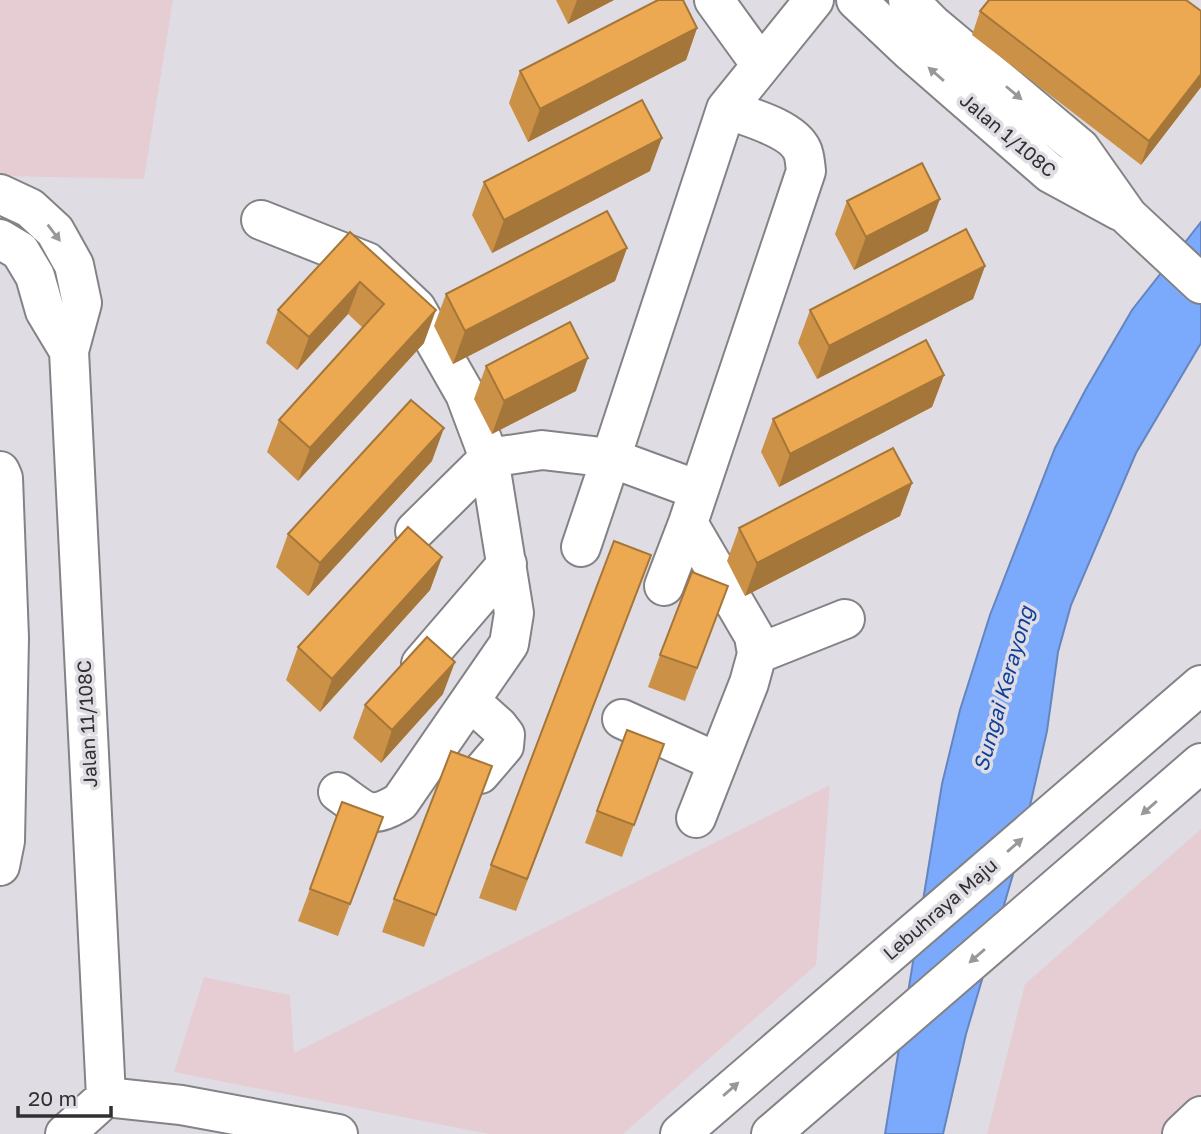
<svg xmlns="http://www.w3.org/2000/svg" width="1201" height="1134" font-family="'Golos Text',sans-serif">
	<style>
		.industrial { fill: #e6cdd4 }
		.water { fill: #7ba9fb; stroke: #6485bf; stroke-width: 2 }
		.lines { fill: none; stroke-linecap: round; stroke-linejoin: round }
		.minor-casing { stroke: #838286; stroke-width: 42 }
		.highway-casing { stroke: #838286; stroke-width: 42 }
		.minor { stroke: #fff; stroke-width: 38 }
		.highway { stroke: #fff; stroke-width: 38 }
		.wall { fill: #cb9147 }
		.shaded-wall { fill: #a57639 }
		.building { fill: #eca952; stroke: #a57639; stroke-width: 2 }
		.oneway { fill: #989898 }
		.labels { text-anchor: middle; stroke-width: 7; stroke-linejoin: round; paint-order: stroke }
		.street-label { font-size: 19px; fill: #303032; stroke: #dfdde3 }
		.water-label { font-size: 21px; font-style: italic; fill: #0f409c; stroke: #dfdde3 }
	</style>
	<rect width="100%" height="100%" fill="#dfdde3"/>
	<path class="industrial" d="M0,0H173L144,179L0,176Z
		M830,785L816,965L623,1134H489L174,1072L204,977L290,995L294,1053Z
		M1201,829V1134H987L1025,984Z"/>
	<path class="water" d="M1201,222V343L1136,453L1071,605L1058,652L1047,731L1019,854L966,1034L943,1134H885L942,784L960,710L990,615L1055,448L1086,389L1132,310Z"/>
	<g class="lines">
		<g class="minor-casing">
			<path id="minor" d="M714,0L761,65
				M856,0L910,51L1050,173L1120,211
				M908,0L932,24L1080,148L1128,216L1201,284
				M0,194L30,208L55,231L74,265L82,303L69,351L106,1097
				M261,220L367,262L416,308L465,394L489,458L542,450L611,458L581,547
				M0,239L20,251L35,276L45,311L69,351
				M0,471L3,478L9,638L5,841L0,866
				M698,490L611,458L726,109L814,0
				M415,531L489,458
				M664,586L688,523
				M757,654L845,619
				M421,664L507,564
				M470,701L498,726L505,735L504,746L480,774
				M622,719L717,762
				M338,792C365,811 369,821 400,802L509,644L514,613L489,458
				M696,818L749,683L757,654L754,636L688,523L806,171C805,164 805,156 802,150C792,128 748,117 726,109
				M106,1097L181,1105L338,1134
				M65,1134L106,1097
				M1182,1134L1201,1116"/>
		</g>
		<g class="highway-casing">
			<path id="highway" d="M680,1134L1201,685
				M771,1134L1201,763"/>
		</g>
		<use href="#minor" class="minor"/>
		<use href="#highway" class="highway"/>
	</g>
	<path class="wall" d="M556,0H614L568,24Z
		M980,11H1201V87L1141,165L972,35Z
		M697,28L686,60L528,142L509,103L520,71Z
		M650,171L492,253L472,215L484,182Z
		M847,201L928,231L854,270L835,234Z
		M350,232L424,343L298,481L267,452L279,420L363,328L348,314L297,370L266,343L278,310Z
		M627,248L615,281L453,364L434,326L446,294Z
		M985,266L973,299L817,379L798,343L810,310Z
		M486,366L576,391L492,434L474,399Z
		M944,375L932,407L779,487L761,452L773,419Z
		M432,461L308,596L276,567L288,534Z
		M912,483L900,516L745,596L727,561L739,528Z
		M651,555L516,911L479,898L491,865Z
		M442,557L430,590L320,712L286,680L298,647Z
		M728,586L685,701L648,687L660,655Z
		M443,694L381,763L353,738L365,705Z
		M627,730L664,744L622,857L585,843Z
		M492,766L424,947L382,932L394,899Z
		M383,817L338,936L298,921L310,889Z"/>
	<path class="shaded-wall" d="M577,0H614L568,24Z
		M697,28L686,60L528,142L540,109Z
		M1201,74V87L1141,165L1149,141Z
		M662,138L650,171L492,253L504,220Z
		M940,199L928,231L854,270L866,237Z
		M627,248L615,281L453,364L465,331Z
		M985,266L973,299L817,379L829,346Z
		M360,282L348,314L297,370L309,337Z
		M436,310L424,343L298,481L310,448Z
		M588,358L576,391L492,434L504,401Z
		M944,375L932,407L779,487L790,454Z
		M444,428L432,461L308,596L320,563Z
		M912,483L900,516L745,596L757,563Z
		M442,557L430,590L320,712L332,679Z
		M455,662L443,694L381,763L392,730Z"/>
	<path class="building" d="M658,0H683L697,28L540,109L520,71Z
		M989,0H1186L1201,11V74L1149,141L980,11Z
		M642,100L662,138L504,220L484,182Z
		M922,163L940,199L866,237L847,201Z
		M607,211L627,248L465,331L446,294Z
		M966,229L985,266L829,346L810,310Z
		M350,232L436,310L310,448L279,420L384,304L360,282L309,337L278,310Z
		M570,322L588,358L504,401L486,366Z
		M926,340L944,375L790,454L773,419Z
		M411,400L444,428L320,563L288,534Z
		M893,448L912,483L757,563L739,528Z
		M408,527L442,557L332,679L298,647Z
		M614,541L651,555L527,879L491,865Z
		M692,572L728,586L697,668L660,655Z
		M427,637L455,662L392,730L365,705Z
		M627,730L664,744L634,825L597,811Z
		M451,751L492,766L436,915L394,899Z
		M342,802L383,817L350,904L310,889Z"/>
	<defs><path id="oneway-solid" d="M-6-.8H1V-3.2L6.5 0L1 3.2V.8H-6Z" transform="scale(1.75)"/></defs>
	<g class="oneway">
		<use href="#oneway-solid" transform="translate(936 74) rotate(-139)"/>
		<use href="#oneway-solid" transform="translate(1014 93) rotate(40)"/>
		<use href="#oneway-solid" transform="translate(54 233) rotate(53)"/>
		<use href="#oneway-solid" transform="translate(1149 808) rotate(139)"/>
		<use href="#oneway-solid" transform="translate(1015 845) rotate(-41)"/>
		<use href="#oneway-solid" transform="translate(977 956) rotate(139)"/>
		<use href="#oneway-solid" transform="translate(731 1089) rotate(-41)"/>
	</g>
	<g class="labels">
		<g class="street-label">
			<text transform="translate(1008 135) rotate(40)" y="7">Jalan 1/108C</text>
			<text transform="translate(87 724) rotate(-93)" y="7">Jalan 11/108C</text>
			<text transform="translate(940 909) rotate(-41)" y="7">Lebuhraya Maju</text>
		</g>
		<g class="water-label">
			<text transform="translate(1004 689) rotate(-74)" y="7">Sungai Kerayong</text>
		</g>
	</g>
	<path d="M18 1106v10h93v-10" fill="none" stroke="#303032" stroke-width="3.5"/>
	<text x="28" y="1106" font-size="21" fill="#303032" stroke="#dfdde3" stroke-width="5" paint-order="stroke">20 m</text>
</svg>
